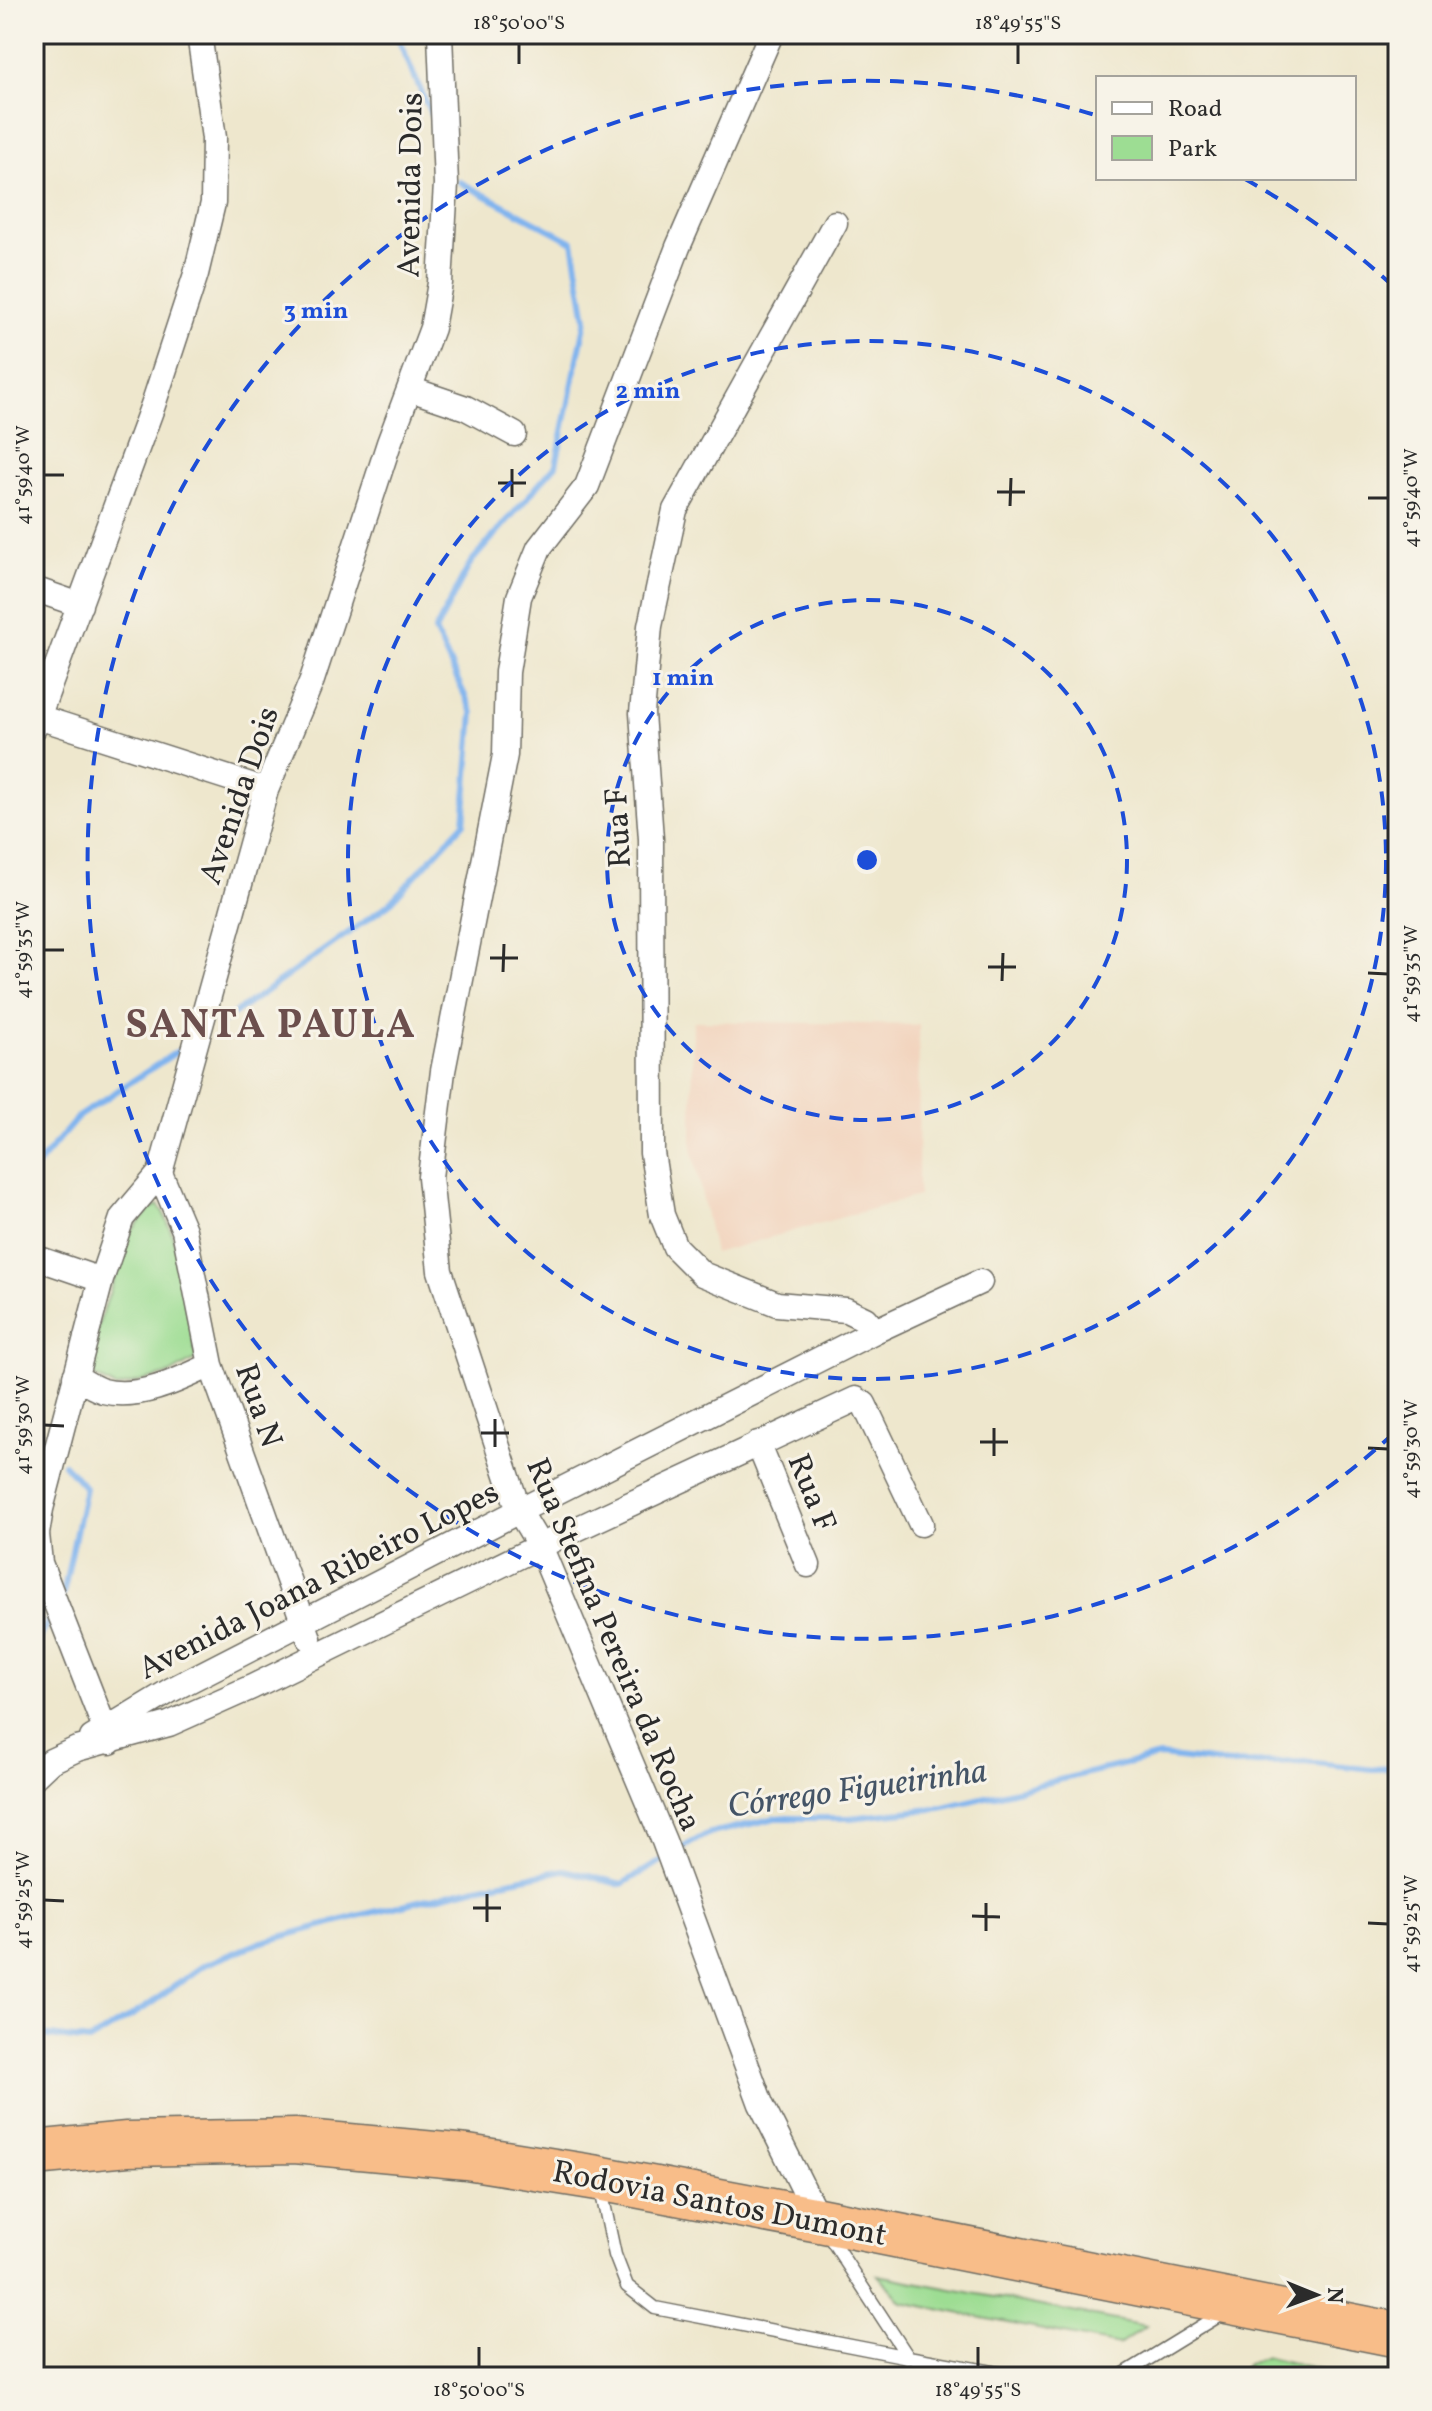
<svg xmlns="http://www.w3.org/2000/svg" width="1432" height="2411" font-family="Vollkorn,serif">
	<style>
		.built { fill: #f2d4be }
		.green { fill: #9ddd93; stroke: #64845f; stroke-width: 2 }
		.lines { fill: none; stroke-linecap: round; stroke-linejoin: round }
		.stream { stroke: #80b4ee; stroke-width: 6 }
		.lane-casing { stroke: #6f6d64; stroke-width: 15 }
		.street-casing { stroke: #6f6d64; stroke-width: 27 }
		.highway-casing { stroke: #6f6d64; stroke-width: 47 }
		.lane { stroke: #fff; stroke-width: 12 }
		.street { stroke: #fff; stroke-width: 24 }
		.highway { stroke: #f8bd89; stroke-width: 44 }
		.ticks { fill: none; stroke: #2b2b2b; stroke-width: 3 }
		.ring { fill: none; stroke: #1d4ed8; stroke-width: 4; stroke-dasharray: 14 10 }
		.labels { text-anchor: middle; stroke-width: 6; stroke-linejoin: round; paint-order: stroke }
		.street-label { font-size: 32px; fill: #2b2b2b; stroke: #f7f3e8 }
		.water-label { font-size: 34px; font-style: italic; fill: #445466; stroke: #f7f3e8 }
		.district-label { font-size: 40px; font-weight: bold; letter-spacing: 2px; fill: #6c4f4d; stroke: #f7f3e8 }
		.centre { fill: #1d4ed8; stroke: #f7f3e8; stroke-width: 4 }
		.ring-label { font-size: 24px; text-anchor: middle; font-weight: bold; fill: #1d4ed8; stroke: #f7f3e8; stroke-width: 6; stroke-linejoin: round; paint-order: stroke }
		.neatline { fill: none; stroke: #2b2b2b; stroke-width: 3 }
		.ticks-label { font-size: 20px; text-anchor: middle; fill: #2b2b2b }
	</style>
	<rect width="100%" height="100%" fill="#f7f3e8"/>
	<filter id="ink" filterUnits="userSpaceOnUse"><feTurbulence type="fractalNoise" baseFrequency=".0125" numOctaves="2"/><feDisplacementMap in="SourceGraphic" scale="16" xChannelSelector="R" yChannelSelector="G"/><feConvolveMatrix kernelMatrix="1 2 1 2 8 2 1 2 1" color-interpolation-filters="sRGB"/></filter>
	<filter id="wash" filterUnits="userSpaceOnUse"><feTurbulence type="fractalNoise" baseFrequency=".006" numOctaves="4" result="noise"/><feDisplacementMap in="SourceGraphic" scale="32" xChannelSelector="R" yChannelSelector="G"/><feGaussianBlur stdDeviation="1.8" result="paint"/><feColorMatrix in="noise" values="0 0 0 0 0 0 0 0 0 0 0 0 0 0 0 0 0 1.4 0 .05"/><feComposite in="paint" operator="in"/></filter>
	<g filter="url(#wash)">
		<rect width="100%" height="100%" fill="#eee7cd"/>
		<path class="built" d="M693,1021L919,1025L918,1196L714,1253L692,1147Z"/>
		<path class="green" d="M158,1205C179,1229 190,1324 196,1359L170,1374L116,1388L83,1370L130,1233L149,1210Z
			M878,2275L1146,2326L1119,2345L902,2302Z
			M1266,2357L1327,2371L1331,2377H1235L1247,2364Z"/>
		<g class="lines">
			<path class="stream" d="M396,34L431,114
				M218,1025L389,904L464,823L473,713L435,631L471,562L556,465L586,319L573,242L460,182
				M34,1169L79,1116L178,1051
				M34,1431L46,1445
				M63,1595L85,1488L64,1464
				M34,1647L50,1618
				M675,1852L707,1834L776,1818H850L940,1808L1160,1756L1230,1764L1305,1762L1373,1769L1398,1768
				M34,2034L89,2041L146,2007L204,1965L259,1943L357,1916L477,1887L564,1870L622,1884L666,1858"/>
		</g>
	</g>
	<g filter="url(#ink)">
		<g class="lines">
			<g class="lane-casing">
				<path id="lane" d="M600,2185L615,2255L627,2286L655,2308L908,2357
					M827,2233L908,2357L1021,2377
					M1119,2377L1225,2312"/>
			</g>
			<g class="street-casing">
				<path id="street" d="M771,34L678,247L587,486L539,548L519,597L507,672L505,755L443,1071L430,1177L440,1271L519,1511L540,1546L664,1841L761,2104L819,2220
					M835,223L675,510L650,626L642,713L651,839L652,1153L662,1215L675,1247L702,1274L777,1304L846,1310L865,1319L875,1331
					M410,389L466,408L514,434
					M34,589L80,605
					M38,717L266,790
					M34,728L153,405L196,274L213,203L214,138L199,34
					M160,1173L184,1230L211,1365L309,1638
					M34,1257L101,1280
					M75,1376C83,1381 93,1388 103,1391C139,1400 179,1380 211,1365
					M758,1443L808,1565
					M92,1738L171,1690L519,1511L875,1331L980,1282
					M110,1742L40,1563L37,1534L41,1509L101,1280L122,1218L160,1173L266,790L312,680L389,443L432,328L440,283L446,184L440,34
					M34,1777L51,1761L77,1749L169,1724L252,1687L540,1546L856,1399L864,1404L921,1524"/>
			</g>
			<g class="highway-casing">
				<path id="highway" d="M34,2153L127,2144L295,2141L467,2157L598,2178L819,2220L1398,2335"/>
			</g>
			<use href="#lane" class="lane"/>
			<use href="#street" class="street"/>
			<use href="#highway" class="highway"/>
		</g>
	</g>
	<path class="ticks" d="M519,64V44M1018,64V44M44,475H64M498,483H526M997,492H1025M512,497V469M1368,498H1388M1010,506L1011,478M44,950H64M490,958H518M988,967H1016M503,972L504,944M1368,973L1388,974M1002,981L1003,953M44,1425L64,1426M481,1433H509M980,1442H1008M495,1447V1419M1368,1448L1388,1449M994,1456V1428M44,1900L64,1901M473,1908H501M972,1916L1000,1917M487,1922V1894M1368,1923L1388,1924M986,1931V1903M479,2367V2347M978,2367V2347"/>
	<g class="ring">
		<circle cx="867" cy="860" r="260"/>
		<circle cx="867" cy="860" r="519"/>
		<path d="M1393 1434A779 779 0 1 1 1095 115M1245 179A779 779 0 0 1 1393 286"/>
	</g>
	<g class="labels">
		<g class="street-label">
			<text transform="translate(409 185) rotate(-89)" y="11">Avenida Dois</text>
			<text transform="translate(238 795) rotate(-71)" y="11">Avenida Dois</text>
			<text transform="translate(617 828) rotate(-93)" y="11">Rua F</text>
			<text transform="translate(260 1405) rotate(71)" y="11">Rua N</text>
			<text transform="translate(813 1492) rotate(68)" y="11">Rua F</text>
			<text transform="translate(318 1579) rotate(-27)" y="11">Avenida Joana Ribeiro Lopes</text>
			<text transform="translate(615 1644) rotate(67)" y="11">Rua Stefina Pereira da Rocha</text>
			<text transform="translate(720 2202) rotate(11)" y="11">Rodovia Santos Dumont</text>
		</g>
		<g class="water-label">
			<text transform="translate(857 1787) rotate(-8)" y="12">Córrego Figueirinha</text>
		</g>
		<g class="district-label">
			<text x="271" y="1037">SANTA PAULA</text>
		</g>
	</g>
	<circle cx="867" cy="860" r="12" class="centre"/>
	<g class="ring-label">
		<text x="316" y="318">3 min</text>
		<text x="648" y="398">2 min</text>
		<text x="683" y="685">1 min</text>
	</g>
	<rect width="1432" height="2411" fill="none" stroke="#f7f3e8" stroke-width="88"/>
	<rect x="1096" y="76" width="260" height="104" fill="#f7f3e8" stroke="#a5a39c" stroke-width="2"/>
	<rect x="1112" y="102" width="40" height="12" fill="#ffffff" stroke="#a5a39c" stroke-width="2"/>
	<text x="1168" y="116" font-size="24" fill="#2b2b2b">Road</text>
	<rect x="1112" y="136" width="40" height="24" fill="#9ddd93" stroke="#a5a39c" stroke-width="2"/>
	<text x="1168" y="156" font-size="24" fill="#2b2b2b">Park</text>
	<g transform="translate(1316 2295) rotate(91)" stroke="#f7f3e8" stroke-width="6" paint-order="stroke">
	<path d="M0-6L14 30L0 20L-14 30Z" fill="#2b2b2b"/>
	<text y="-12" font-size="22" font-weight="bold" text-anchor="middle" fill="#2b2b2b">N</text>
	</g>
	<rect x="44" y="44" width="1344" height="2323" class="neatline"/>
	<g class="ticks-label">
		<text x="519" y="29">18°50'00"S</text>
		<text x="1018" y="29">18°49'55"S</text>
		<text transform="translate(22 475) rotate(-90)" y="7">41°59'40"W</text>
		<text transform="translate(1410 498) rotate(-90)" y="7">41°59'40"W</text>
		<text transform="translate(22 950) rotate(-90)" y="7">41°59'35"W</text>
		<text transform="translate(1410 974) rotate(-90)" y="7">41°59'35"W</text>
		<text transform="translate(22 1425) rotate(-90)" y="7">41°59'30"W</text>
		<text transform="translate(1410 1449) rotate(-90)" y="7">41°59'30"W</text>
		<text transform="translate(22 1900) rotate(-90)" y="7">41°59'25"W</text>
		<text transform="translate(1410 1924) rotate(-90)" y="7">41°59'25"W</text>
		<text x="479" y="2396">18°50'00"S</text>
		<text x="978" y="2396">18°49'55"S</text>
	</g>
</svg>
